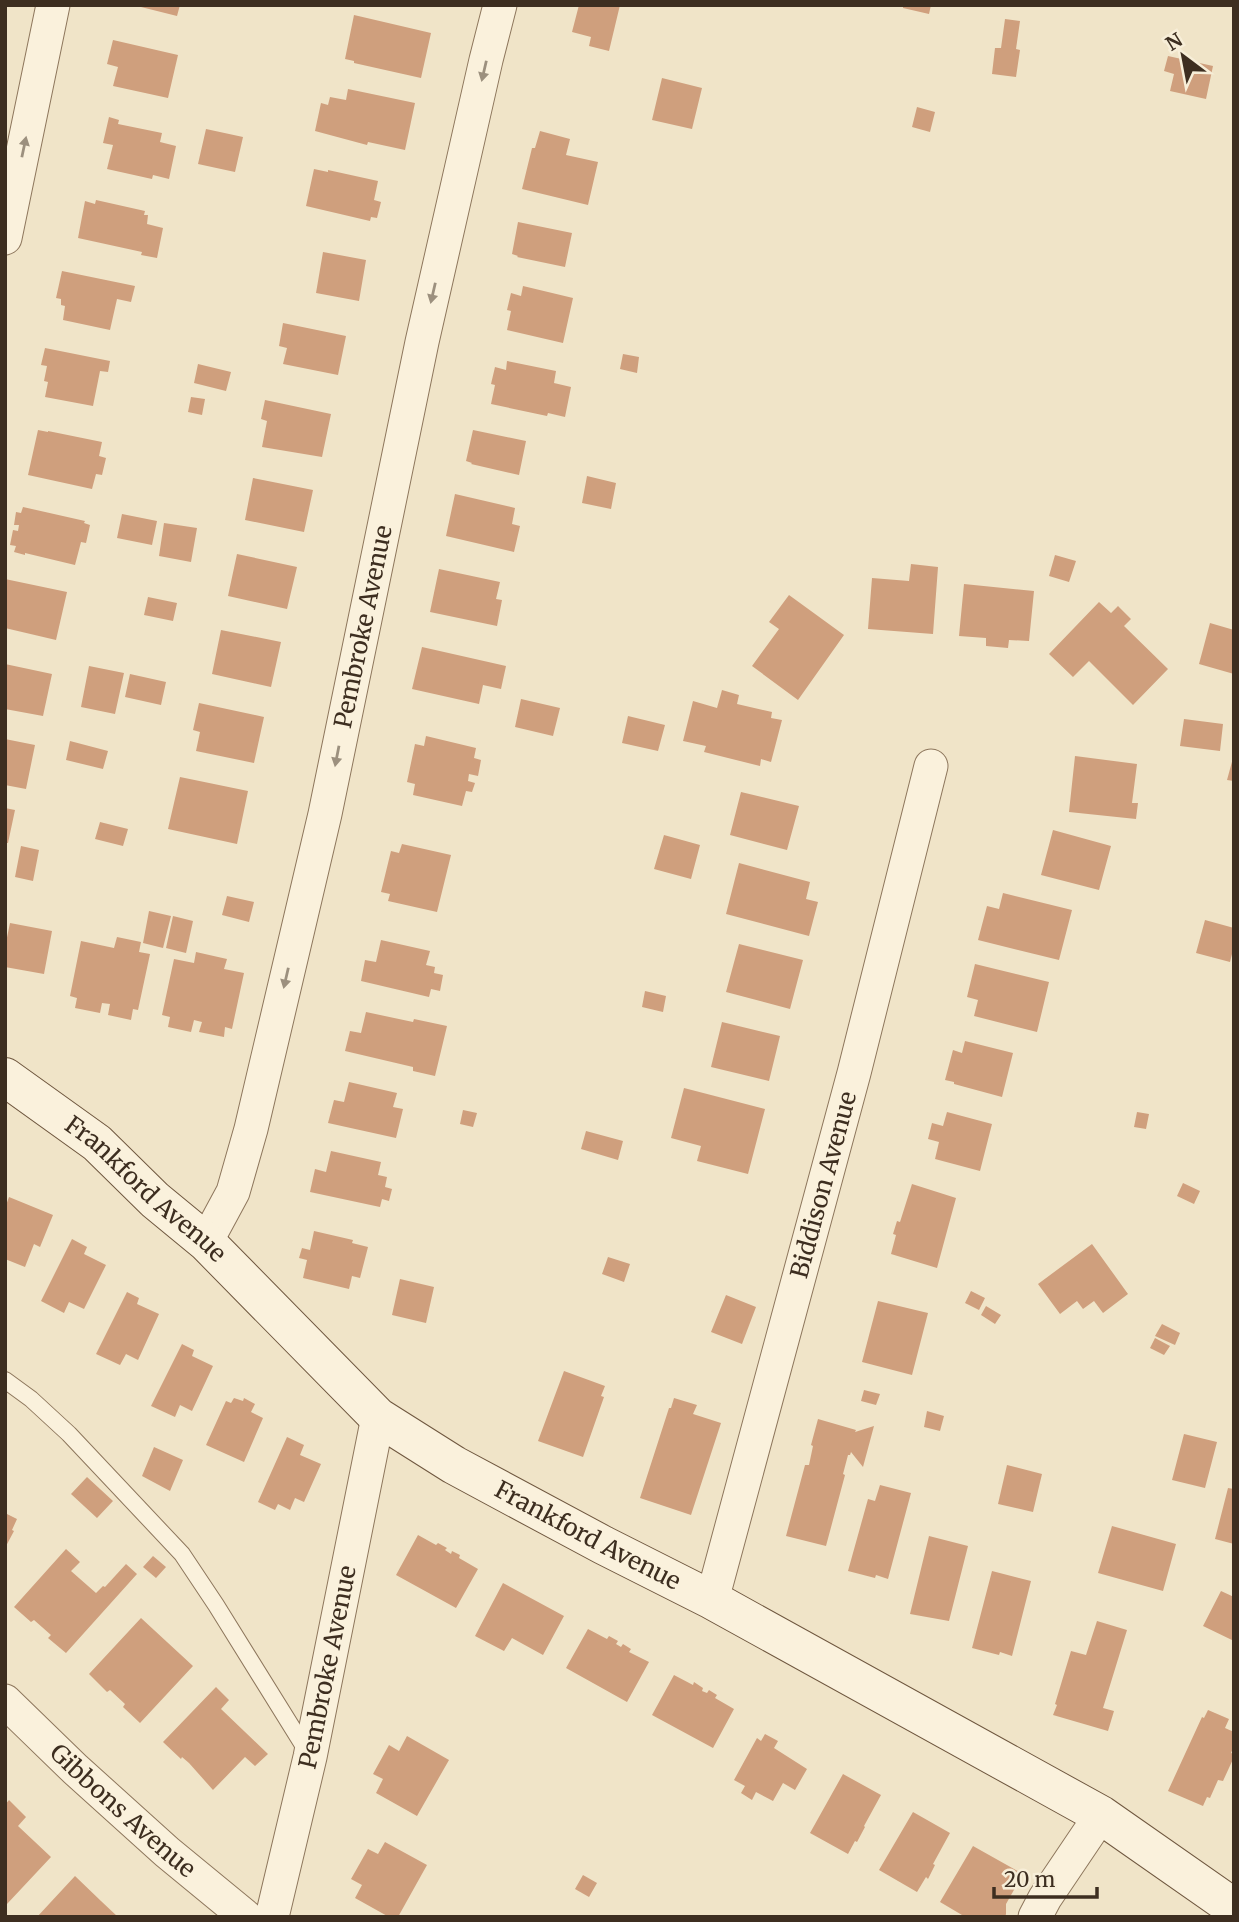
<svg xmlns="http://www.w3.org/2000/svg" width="1239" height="1922" font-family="Merriweather,serif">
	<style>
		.building { fill: #cf9f7d }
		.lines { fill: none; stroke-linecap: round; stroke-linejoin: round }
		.lane-casing { stroke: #8d765c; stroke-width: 18 }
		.street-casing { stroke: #8d765c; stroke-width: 35 }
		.secondary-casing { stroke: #6f573f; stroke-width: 40 }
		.lane { stroke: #faf1dc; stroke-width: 16 }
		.street { stroke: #faf1dc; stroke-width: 33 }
		.secondary { stroke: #faf1dc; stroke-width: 38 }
		.oneway { fill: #9c907e }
		.labels { text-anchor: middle; stroke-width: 5; stroke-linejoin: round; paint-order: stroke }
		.street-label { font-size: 24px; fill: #3d2e20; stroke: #f7eed8 }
	</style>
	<rect width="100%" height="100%" fill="#f0e4c8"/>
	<path class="building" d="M133,5H180L177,16Z
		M579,5H620L609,51L589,46L591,37L572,32Z
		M903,5H931L929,14L903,8Z
		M354,15L431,33L421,78L354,63V61L345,59Z
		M1005,19L1020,21L1016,49L1020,50L1016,77L992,74L995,48H1001Z
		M113,40L178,55L168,98L113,86L118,67L107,64Z
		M1168,56L1213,66L1206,99L1170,91L1174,74L1164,71Z
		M662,78L702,88L692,129L652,120Z
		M348,89L415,103L405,150L368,142L367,145L315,131L321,103L328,105L330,97L346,100Z
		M917,107L935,112L930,132L912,127Z
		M109,117L119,120L118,124L162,133L160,142L176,146L169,179L153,175L152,179L107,169L113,145L103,143Z
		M206,129L243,137L235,172L198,164Z
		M540,131L570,139L566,155L598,162L588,205L522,189L532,148H535Z
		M314,169L328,172V170L378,181L374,200L381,202L377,218L371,217L370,221L306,206Z
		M96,200L145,211L144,215H148L147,224L163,228L157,258L141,255L142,252L78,238L85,201L95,204Z
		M518,222L572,233L565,267L517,257L518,256L512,254Z
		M323,252L366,260L359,301L316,293Z
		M62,271L135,286L131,302L117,299L110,330L63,320L65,306L61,305V299L56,298Z
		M523,286L573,298L563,343L507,330L511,311L507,310L511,293L521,296Z
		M283,323L346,336L338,375L283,364L287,348L279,346Z
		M45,348L110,361L108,372L100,371L93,406L45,397L48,382L44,381L47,366L41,365Z
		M623,354L639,357L637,373L620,369Z
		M507,361L556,371L554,383L571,387L565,417L548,413L547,416L491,404L495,385L491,384L495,367L506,370Z
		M198,364L231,372L226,391L194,383Z
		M191,397L205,399L202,415L188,412Z
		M265,400L331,414L322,457L262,447L267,421L261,419Z
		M38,430L48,432V431L102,442L99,456L106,458L102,475L96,474L92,489L28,475Z
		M473,430L526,441L519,475L471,464L472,463L466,461Z
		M587,476L616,483L611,509L582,503Z
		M253,478L313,490L304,532L245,520Z
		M455,494L515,508L512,524L520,526L514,552L446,536Z
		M23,507L85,521L84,523L90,525L86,543L81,542L75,565L25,553V555L14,552L16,546L10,545L13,530L18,531L19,525H14L16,512L21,513Z
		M122,514L157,521L152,545L117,538Z
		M164,523L197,528L191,562L159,556Z
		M237,554L297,567L287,609L228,596Z
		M1055,555L1076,561L1069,582L1049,576Z
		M911,564L938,567L933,634L868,629L872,578L909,581Z
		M439,569L500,582L496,599L502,600L497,626L430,612Z
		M5,579L67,592L56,640L5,628Z
		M964,584L1034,591L1029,641L1009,640L1008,648L986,646V638L959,636Z
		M789,595L844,635L798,700L752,666L779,629L769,622Z
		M148,597L177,603L173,621L144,615Z
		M1099,602L1111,613L1118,606L1131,619L1124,626L1168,669L1133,705L1089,661L1073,677L1049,654Z
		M1210,623L1234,630V674L1199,664Z
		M221,630L281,642L271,687L212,674Z
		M422,647L506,666L501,689L483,685L479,704L412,689Z
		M5,664L52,674L43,716L5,709Z
		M89,666L124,673L115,714L81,707Z
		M130,674L166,682L161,705L125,697Z
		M722,690L739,695L737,704L772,712L771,718L782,720L771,762L761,759L760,766L704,752L706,746L683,741L693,701L717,708Z
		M521,699L560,708L553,736L515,727Z
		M199,703L264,717L254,763L196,751L200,732L193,730Z
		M628,716L665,725L658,751L622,743Z
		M1184,719L1223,724L1220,751L1180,746Z
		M426,736L476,748L474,758L481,760L478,776L469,774L468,781L475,783L472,792L466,791L462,806L413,795L415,784L407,782L415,744L424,746Z
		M5,739L35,745L26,789L5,785Z
		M70,741L108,751L103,769L66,760Z
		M1075,756L1137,764L1132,803H1138L1136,819L1069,812Z
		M1233,758H1234V781L1227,780Z
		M180,777L248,791L237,844L168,829Z
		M741,792L799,806L787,850L730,835Z
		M5,808L15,810L8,843H5Z
		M100,822L128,829L123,846L95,839Z
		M1053,830L1111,846L1099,890L1041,875Z
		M664,835L700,845L691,879L654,869Z
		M402,844L451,855L437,912L388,901L390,894L381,892L391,851L399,853Z
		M21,846L39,850L33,881L15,877Z
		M739,863L810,882L806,899L818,902L809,936L726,914Z
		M1003,893L1072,910L1059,960L978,940L987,906L999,909Z
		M227,896L254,902L249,922L222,915Z
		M149,911L171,916L163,948L143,943Z
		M173,916L193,921L186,953L166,948Z
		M1205,920L1234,928V946L1230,962L1196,953Z
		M10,923L52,931L44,974L5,967V947Z
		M117,937L141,942L139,952L150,954L138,1010L133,1009L131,1020L108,1015L110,1004L102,1003L100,1013L75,1008L77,998L70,996L81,941L114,948Z
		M381,940L430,951L426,965L435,967L434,973L443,975L440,991L431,989L429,997L361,981L365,960L376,962Z
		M739,944L803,960L790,1009L726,992Z
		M196,952L227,959L224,969L244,973L232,1029L225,1027L224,1037L199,1032L202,1022L194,1020L191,1032L168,1027L170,1017L162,1015L174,959L194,963Z
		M975,964L1049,982L1037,1032L974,1016L978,1000L967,997Z
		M645,991L666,996L663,1012L642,1007Z
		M366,1012L413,1022L414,1019L447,1026L435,1076L413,1071V1067L345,1051L350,1031L361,1033Z
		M722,1022L780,1036L769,1081L711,1067Z
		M965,1041L1013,1053L1002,1097L954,1084V1082L945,1080L953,1050L962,1053Z
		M349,1082L397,1093L393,1107L403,1109L396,1138L328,1123L334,1100L344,1102Z
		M684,1088L765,1109L748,1174L697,1161L701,1146L671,1138Z
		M463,1110L477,1113L473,1127L460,1124Z
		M947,1112L992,1124L980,1171L935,1159L939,1142L928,1139L932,1123L943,1126Z
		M1137,1112L1149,1114L1146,1129L1134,1127Z
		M586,1131L623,1141L618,1160L581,1149Z
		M331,1151L381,1162L378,1175L387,1177L385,1187L392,1189L389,1201L382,1199L380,1207L310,1192L315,1169L326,1172Z
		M1183,1183L1200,1191L1194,1204L1177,1196Z
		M912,1184L956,1198L937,1268L891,1254L896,1235L893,1234L897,1221L900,1222Z
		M9,1197L53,1215L40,1247L34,1244L25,1267L5,1259V1208Z
		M314,1231L353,1240L352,1243L368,1247L360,1278L352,1276L349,1289L303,1278L307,1260L299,1258L302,1248L310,1250Z
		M72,1239L87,1247L84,1254L106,1265L84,1309L69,1302L64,1313L41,1301Z
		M1092,1244L1128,1294L1103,1313L1094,1301L1083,1309L1077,1301L1060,1314L1038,1284Z
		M608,1257L630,1264L624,1282L602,1274Z
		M400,1279L434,1287L426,1323L392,1315Z
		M971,1291L985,1298L979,1310L965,1303Z
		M127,1292L139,1298L137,1304L159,1314L138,1360L126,1354L120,1365L96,1354Z
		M726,1295L756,1307L742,1344L711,1332Z
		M878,1301L928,1313L912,1375L862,1362Z
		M986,1306L1001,1315L995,1324L981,1315Z
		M1162,1324L1180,1333L1175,1345L1155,1336Z
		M1155,1338L1170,1346L1164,1355L1150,1348Z
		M182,1344L194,1350L192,1356L213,1366L192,1411L180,1405L175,1417L151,1406Z
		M564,1371L605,1386L601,1396L604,1397L583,1457L538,1441Z
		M864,1390L880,1394L876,1405L861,1401Z
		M234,1398L243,1401L244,1398L255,1404L251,1412L263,1418L244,1462L206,1445L226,1401L231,1403Z
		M674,1398L697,1405L693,1414L721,1423L691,1515L640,1498L669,1408H671Z
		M927,1411L944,1416L940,1431L924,1427Z
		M818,1419L856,1430L855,1432L874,1426L863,1467L851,1452L850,1455H848L843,1474L845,1475L826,1546L786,1536L805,1465H809L813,1446L811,1445Z
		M1184,1434L1217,1442L1205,1488L1172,1480Z
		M287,1437L304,1445L300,1455L321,1464L304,1502L295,1498L290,1510L278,1504L275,1510L258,1502Z
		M154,1447L183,1460L170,1491L142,1476Z
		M1007,1465L1042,1474L1033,1512L998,1504Z
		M87,1477L113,1501L97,1518L71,1494Z
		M880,1485L911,1493L888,1579L876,1575L875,1578L848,1571L868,1499L875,1501Z
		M1228,1488L1234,1489V1544L1215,1539Z
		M5,1513L17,1519L12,1530L14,1531L5,1548Z
		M1112,1526L1176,1544L1163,1591L1098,1573Z
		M418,1535L436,1545L438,1543L447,1548L445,1550L451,1554L452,1551L460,1555L459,1558L478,1569L456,1608L396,1575Z
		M929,1536L968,1546L949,1621L910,1614Z
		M66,1549L80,1562L71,1571L96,1593L103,1586L105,1587L126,1564L137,1574L66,1653L48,1638L51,1635L34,1620L31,1622L14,1607Z
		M153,1556L166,1567L156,1578L143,1567Z
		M992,1571L1031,1581L1012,1656L1000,1652L999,1655L972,1648Z
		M503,1583L564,1616L543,1655L512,1638L504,1651L475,1636Z
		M1221,1591L1234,1597V1641L1203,1626Z
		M141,1618L193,1666L140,1723L123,1707L125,1704L110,1690L107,1692L89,1674Z
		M1097,1621L1127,1630L1103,1708L1114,1711L1108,1731L1053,1715L1057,1705L1055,1704L1071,1651L1086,1655Z
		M588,1629L607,1639L609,1636L618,1641L616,1644L621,1647L623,1644L631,1649L629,1652L649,1662L627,1702L566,1668Z
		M674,1675L693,1685L694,1682L703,1688L702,1691L707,1693L709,1690L717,1695L715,1698L734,1709L713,1748L652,1715Z
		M216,1687L229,1700L221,1709L268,1754L255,1766L245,1757L213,1790L189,1763L182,1757L181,1759L163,1742Z
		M1208,1710L1229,1719L1225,1728L1234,1732V1746L1231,1753L1234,1754V1757L1223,1781L1218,1780L1210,1798L1207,1797L1203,1806L1168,1791L1202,1717L1204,1718Z
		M765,1734L778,1741L774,1748L807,1769L795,1790L783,1783L773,1801L756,1792L752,1800L741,1793L745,1786L734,1780L757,1738L761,1741Z
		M407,1736L449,1760L417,1816L376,1793L383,1779L373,1774L389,1745L399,1751Z
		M843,1774L881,1795L864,1826L865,1827L857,1842L855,1841L848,1854L810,1833Z
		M9,1800L26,1817L18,1826L51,1857L7,1904L5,1902V1805Z
		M913,1812L950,1833L933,1864L935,1865L928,1879L926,1877L917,1892L879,1870Z
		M385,1842L427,1865L398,1917H389L355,1898L362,1885L351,1879L368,1849L378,1854Z
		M973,1846L1023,1874L1006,1904V1914L1005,1917H961L962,1915L940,1902Z
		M583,1875L597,1883L589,1897L575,1889Z
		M75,1876L101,1901L118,1917H37Z"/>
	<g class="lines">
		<g class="lane-casing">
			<path id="lane" d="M5,1380L31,1399L69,1434L182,1554L216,1605L308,1753"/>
		</g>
		<g class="street-casing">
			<g id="street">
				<path d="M5,238L53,5"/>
				<path id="s1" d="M206,1242L233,1192L251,1129L325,814L422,342L486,60L500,5"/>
				<path id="s2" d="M712,1600L854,1073L931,766"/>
				<path id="s3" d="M5,1701L75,1769L167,1852L246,1917"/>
				<path id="s4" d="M272,1917L310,1757L378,1417"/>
				<path d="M1035,1917L1045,1898L1101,1815"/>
			</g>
		</g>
		<g class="secondary-casing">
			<g id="secondary">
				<path id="s5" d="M5,1077L97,1143L155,1200L206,1242L378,1417L454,1465L603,1545L712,1600L1101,1815L1234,1908"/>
			</g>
		</g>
		<use href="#lane" class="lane"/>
		<use href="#street" class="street"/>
		<use href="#secondary" class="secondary"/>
	</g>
	<defs><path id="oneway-solid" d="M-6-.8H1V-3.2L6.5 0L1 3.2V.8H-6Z" transform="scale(1.75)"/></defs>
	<g class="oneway">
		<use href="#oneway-solid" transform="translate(484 71) rotate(103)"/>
		<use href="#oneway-solid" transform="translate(24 147) rotate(-78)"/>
		<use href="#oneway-solid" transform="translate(433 293) rotate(103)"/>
		<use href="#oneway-solid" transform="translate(337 756) rotate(101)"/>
		<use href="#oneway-solid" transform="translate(286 978) rotate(103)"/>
	</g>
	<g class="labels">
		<g class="street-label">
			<text dy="8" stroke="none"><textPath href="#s1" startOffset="637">Pembroke Avenue</textPath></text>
			<text dy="8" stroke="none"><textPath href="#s2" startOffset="430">Biddison Avenue</textPath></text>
			<text dy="8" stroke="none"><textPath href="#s5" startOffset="180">Frankford Avenue</textPath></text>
			<text dy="8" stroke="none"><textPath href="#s5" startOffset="747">Frankford Avenue</textPath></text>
			<text dy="8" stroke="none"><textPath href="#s4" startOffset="256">Pembroke Avenue</textPath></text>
			<text dy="8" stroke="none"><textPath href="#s3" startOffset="161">Gibbons Avenue</textPath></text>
		</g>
	</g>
	<rect width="1239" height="1922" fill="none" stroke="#3d2e20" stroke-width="14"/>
	<g transform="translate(1183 56) rotate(328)" stroke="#f7eed8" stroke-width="5" paint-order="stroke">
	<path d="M0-5L12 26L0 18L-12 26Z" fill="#3d2e20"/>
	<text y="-10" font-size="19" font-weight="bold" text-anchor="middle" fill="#3d2e20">N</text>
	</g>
	<path d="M994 1887v10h103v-10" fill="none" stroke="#3d2e20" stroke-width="3.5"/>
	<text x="1004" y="1887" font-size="21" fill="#3d2e20" stroke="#f7eed8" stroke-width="5" paint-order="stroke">20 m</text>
</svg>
